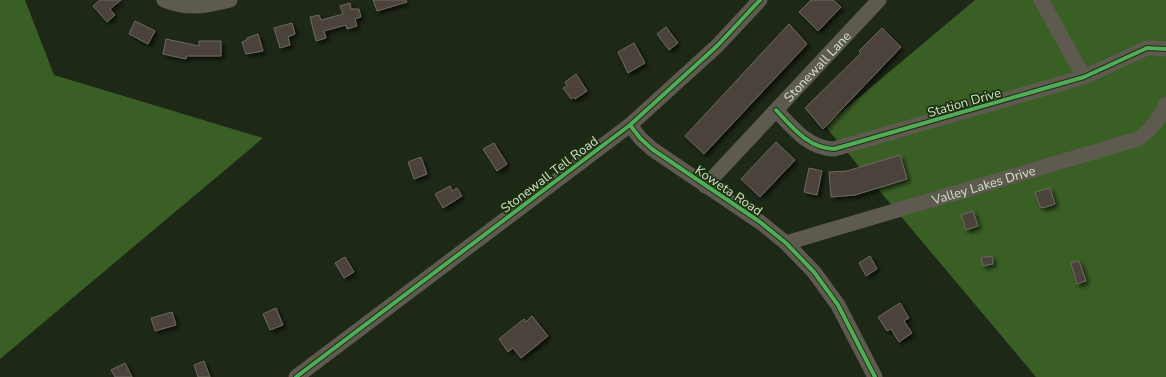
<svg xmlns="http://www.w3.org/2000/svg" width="1166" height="377" font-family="'Nunito Sans',sans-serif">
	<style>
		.forest { fill: #3a5f25 }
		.building { fill: #4b423b; stroke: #6e6961; filter: url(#shadow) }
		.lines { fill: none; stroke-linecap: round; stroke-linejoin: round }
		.minor { stroke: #5e5a50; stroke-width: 15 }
		.cycleway-casing { stroke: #1b310e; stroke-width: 6 }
		.cycleway { stroke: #51ab58; stroke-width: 4 }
		.labels { text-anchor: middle; stroke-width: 3.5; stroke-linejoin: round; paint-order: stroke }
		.street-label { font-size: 13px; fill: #d3e1cc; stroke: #1b310e }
	</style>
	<defs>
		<filter id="shadow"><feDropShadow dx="3" dy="3" stdDeviation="2" flood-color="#0009"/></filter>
	</defs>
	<rect width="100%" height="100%" fill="#1d2916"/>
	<path class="forest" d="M0,0H25L54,75L263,138L0,359Z
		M975,0H1166V377H1036L825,126Z"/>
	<path class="building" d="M100,0H121L110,9L115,15L107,22L93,6Z
		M373,0H406L407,2L377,11Z
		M811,0H833L841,7L818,31L799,12Z
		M350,3L351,9H359L361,17L355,19L357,26L347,29L346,25L324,31L326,38L316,41L310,17L319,15L321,20L343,14L340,6Z
		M135,21L155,31L148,44L129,34Z
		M292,23L295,34L288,37L290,45L280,48L274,28Z
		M789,24L807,44L704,154L685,136Z
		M666,27L678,43L669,50L657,34Z
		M882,28L901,47L823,129L805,108L861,53L859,51Z
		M258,34L263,51L246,54L242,42L247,40V38Z
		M166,39L199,46V41H221V56H187L186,59L163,54Z
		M634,43L645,63L628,73L618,52Z
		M576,74L587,91L575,99L574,97L571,99L563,88L567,86L565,82Z
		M776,142L795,160L760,197L741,179Z
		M494,143L507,164L497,171L483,149Z
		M900,155L907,179L855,195L831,197L829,172L847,171Z
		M421,157L427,174L414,179L408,162Z
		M809,168L822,171L817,195L804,192Z
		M450,186L452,191L457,188L462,196L443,208L435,194Z
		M1050,188L1055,204L1043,208L1042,207H1040L1035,192Z
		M973,211L978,226L966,230L961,215Z
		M870,256L877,269L866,276L859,263Z
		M992,256L993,264L983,266L981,258Z
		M345,257L354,272L344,278L335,263Z
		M1079,261L1086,281L1077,284L1071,263Z
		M900,303L909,318L904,321L912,333L899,342L891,329L887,331L878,317Z
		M276,308L283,325L270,330L263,314Z
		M172,312L176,325L155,331L151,318Z
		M532,316L548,336L521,358L513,348L508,352L499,339L524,319L526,322Z
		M204,361L210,377H198L194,365Z
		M125,363L132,377H115L111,370Z"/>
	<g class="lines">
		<g class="minor">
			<path d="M164,0C189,10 205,6 230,0"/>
			<path d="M1041,0L1084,77"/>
			<path d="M776,110C793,128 808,148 834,149L1084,77L1147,48L1166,49"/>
			<path d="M630,125L640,138L652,149L760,222L786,243L814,272L838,305L875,377"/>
			<path id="s1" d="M705,186L879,0"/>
			<path id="s2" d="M786,243L1138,139C1152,129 1159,119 1166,104"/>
			<path d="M296,377L630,125L717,46L760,0"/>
		</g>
		<g class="cycleway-casing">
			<path id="cycleway" d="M776,110C793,128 808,148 834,149L1084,77L1147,48L1166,49
				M630,125L640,138L652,149L760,222L786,243L814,272L838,305L875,377
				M296,377L630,125L717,46L760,0"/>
		</g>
		<use href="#cycleway" class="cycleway"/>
	</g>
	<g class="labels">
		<g class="street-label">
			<text dy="5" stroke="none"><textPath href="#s1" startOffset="164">Stonewall Lane</textPath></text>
			<text transform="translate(964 102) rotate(-16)" y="5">Station Drive</text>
			<text transform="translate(549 174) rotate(-37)" y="5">Stonewall Tell Road</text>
			<text dy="5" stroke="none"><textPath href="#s2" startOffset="206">Valley Lakes Drive</textPath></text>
			<text transform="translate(729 190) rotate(34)" y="5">Koweta Road</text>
		</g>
	</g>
</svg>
